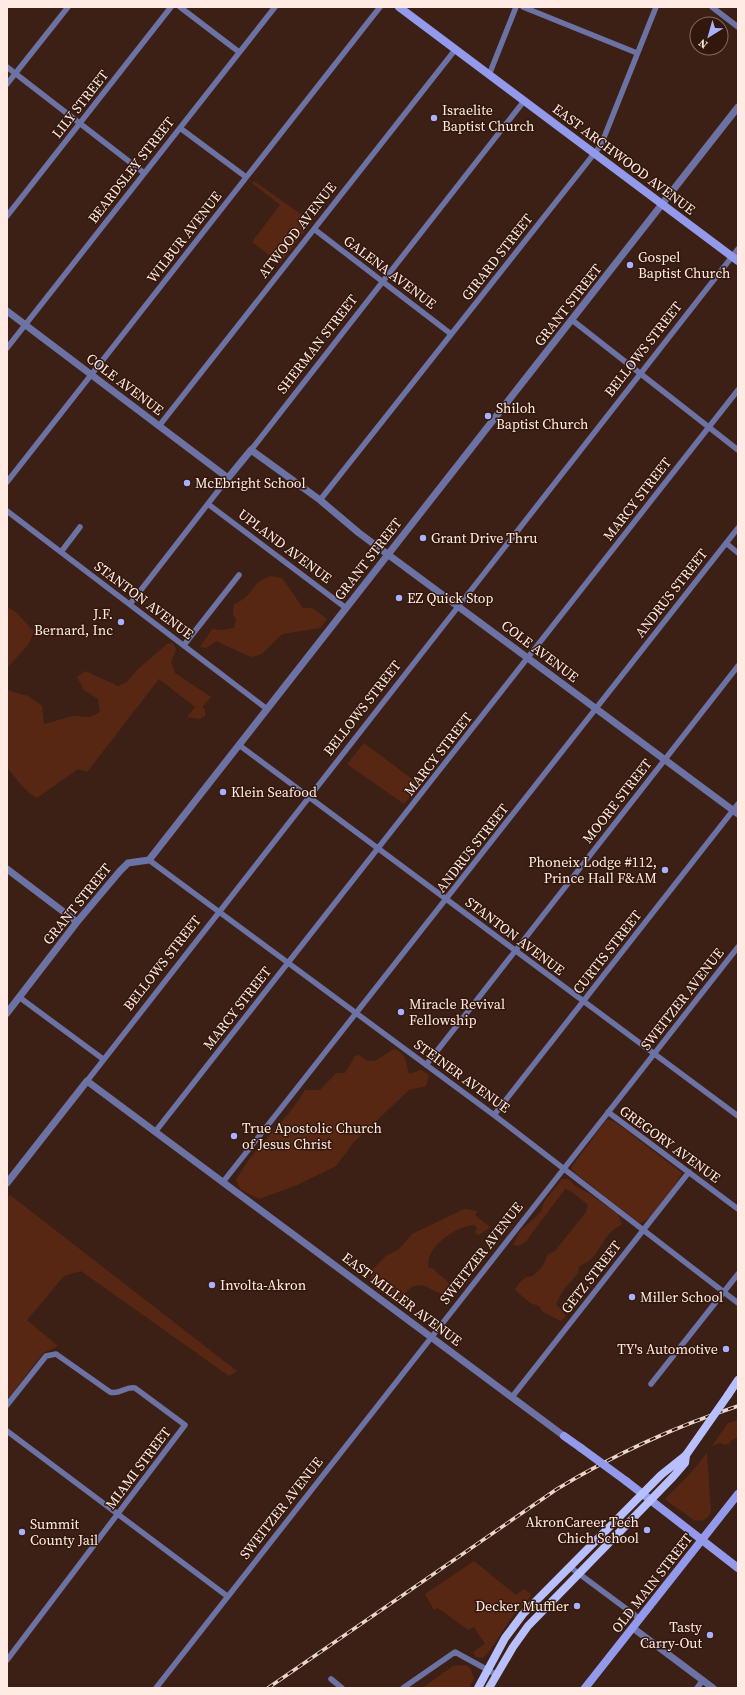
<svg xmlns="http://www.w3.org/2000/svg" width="745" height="1695" font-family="'Source Serif 4',serif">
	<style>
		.green { fill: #582713 }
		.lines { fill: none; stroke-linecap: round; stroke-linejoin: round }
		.minor { stroke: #6d72a4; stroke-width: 5.5 }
		.tertiary { stroke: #6d72a4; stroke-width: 7 }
		.secondary { stroke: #939aec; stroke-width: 8 }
		.primary { stroke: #b8bffe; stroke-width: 8 }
		.rail-casing { stroke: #ebd6ce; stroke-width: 3.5 }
		.rail { stroke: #32170c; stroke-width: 2; stroke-dasharray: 6; stroke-linecap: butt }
		.secondary-bridge { stroke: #939aec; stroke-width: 8 }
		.primary-bridge { stroke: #b8bffe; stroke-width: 8 }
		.poi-dot { fill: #a9b0fc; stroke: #32170c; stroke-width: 1.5 }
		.labels { text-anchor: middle; stroke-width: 3; stroke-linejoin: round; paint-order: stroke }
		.street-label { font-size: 14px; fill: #ffebe3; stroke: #32170c }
		.poi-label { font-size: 14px; fill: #ffebe3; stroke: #32170c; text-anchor: start }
	</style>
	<rect width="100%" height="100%" fill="#3d2015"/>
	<path class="green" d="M254,181L312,222L280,263L252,242L280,205L252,183Z
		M271,576L282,578L303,608H312L327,619L320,628L282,634L262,654L251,657L216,641L206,648L200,647L212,629L222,630L234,628L236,620L233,614L234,604C254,596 251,582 271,576Z
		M7,607L16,612L34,632L28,645L7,668Z
		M173,643L176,650L171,662L175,673L211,697L202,707L205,709V716L200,719L187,717L195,707L159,679L87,772L78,769L37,798C24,791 16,778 7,767V690L28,696L42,706L44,724L73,716L90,717L100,712L98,699L84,690L77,677L85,671L118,686L127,682L137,670L167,644Z
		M364,743L420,785L404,804L347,764Z
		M394,1049C406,1053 406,1063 409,1074L421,1070L429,1075L426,1086L409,1090L354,1142L336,1166L297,1185L259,1199L240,1189L236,1180C254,1146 286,1123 305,1090H320L336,1073H345L355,1056L360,1055C373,1069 382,1055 394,1049Z
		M607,1119L615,1122L682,1173C674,1186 654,1221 639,1223L576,1174L571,1168Z
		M562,1179H569L575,1186L590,1194L618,1214L622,1225C606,1230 602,1249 590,1260C587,1263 582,1264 579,1267L578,1273L562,1292L556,1304L566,1316L561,1321L543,1312L539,1306L530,1303L515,1290L519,1283L526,1277L533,1276L543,1266L548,1254L555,1251L586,1212L588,1205L571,1191L565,1189L526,1241L519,1246L513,1245L520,1231L541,1212L544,1202Z
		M10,1195L237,1371L229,1376L81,1271L64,1276L27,1320L58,1346L43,1353L7,1400V1199Z
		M464,1209L478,1211L475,1215L490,1227L479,1235L475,1233L477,1229L475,1225C457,1225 423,1248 429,1268H432L448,1282L452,1292L450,1295C436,1297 426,1280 412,1287C406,1291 401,1299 396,1303L370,1283L373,1269L386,1256L398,1250L412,1234Z
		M738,1420V1437L729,1442L731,1443L725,1445L720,1443L712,1446L728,1423Z
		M707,1453L711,1513C706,1520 702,1522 694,1520L667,1501L666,1498L689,1475Z
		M474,1561L516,1595L524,1589L532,1595L512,1617L488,1653L483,1658L476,1657L473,1652L485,1644L474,1627L468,1630L438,1608L434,1610L425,1594Z
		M467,1665L471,1670L474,1679L469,1688H422L453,1666Z"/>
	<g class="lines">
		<path class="minor" d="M180,7L239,52
			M523,7L637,53
			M712,7L738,27
			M7,67L144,173
			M489,75L516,7
			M7,84L68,7
			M180,128L246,177
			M7,216L171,7
			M314,229L451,334
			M572,320L738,450
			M7,348L275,7
			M159,426L455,50
			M251,450L524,101
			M7,482L380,7
			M320,500L601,145L656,7
			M208,504L346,608
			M7,511L267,709
			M726,543L738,553
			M61,552L80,527
			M130,604L228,478
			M184,645L239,575
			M239,745L738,1116
			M149,860L494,1115L738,1303
			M19,997L103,1059
			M426,1065L738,666
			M87,1081L738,249
			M608,1112L738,1209
			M494,1115L738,804
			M155,1132L738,390
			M223,1182L738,528
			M651,1384L738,1274
			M512,1397L689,1172
			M7,1405L46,1356L56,1354L110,1392C120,1395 125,1386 135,1388L185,1425L7,1660
			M7,1431L227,1596
			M570,1567L640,1619
			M331,1679L342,1688
			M156,1688L738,947
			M403,1688L455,1652L497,1675
			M697,1688L703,1680"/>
		<path class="tertiary" d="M7,311L228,478L251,450L320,500L359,533L738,814
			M7,869L77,922
			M7,1013L77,922L120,871L128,863L149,860L738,107
			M7,1183L87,1081L564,1436
			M633,1628L713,1688"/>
		<path class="secondary" d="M399,7L738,261
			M564,1436L581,1448
			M626,1481L738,1568
			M585,1688L738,1494"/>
		<path class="primary" d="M728,1395L738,1380
			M478,1688L505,1638L523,1614L661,1475L686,1455
			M489,1688L513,1647L528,1626L673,1477L685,1463L686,1455"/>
		<g class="rail-casing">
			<path id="rail" d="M268,1688L557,1489C615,1454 674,1427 738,1406"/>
		</g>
		<use href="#rail" class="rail"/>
		<path class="secondary-bridge" d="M581,1448L626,1481"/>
		<path class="primary-bridge" d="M686,1455L728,1395"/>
	</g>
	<g class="poi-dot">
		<circle cx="434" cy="118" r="4"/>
		<circle cx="630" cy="265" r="4"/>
		<circle cx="488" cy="416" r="4"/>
		<circle cx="187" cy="483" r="4"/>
		<circle cx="423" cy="538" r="4"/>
		<circle cx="399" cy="598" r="4"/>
		<circle cx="121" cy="622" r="4"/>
		<circle cx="223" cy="792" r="4"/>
		<circle cx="665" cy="870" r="4"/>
		<circle cx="401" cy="1012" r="4"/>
		<circle cx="234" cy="1136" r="4"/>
		<circle cx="212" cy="1285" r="4"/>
		<circle cx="632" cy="1297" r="4"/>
		<circle cx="726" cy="1349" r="4"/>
		<circle cx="647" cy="1530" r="4"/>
		<circle cx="22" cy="1532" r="4"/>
		<circle cx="577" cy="1606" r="4"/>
		<circle cx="710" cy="1635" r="4"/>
	</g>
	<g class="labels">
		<g class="street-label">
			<text transform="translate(80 104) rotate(-52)" y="5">LILY STREET</text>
			<text transform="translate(624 159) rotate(37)" y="5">EAST ARCHWOOD AVENUE</text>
			<text transform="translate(131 170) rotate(-52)" y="5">BEARDSLEY STREET</text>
			<text transform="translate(297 230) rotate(-52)" y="5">ATWOOD AVENUE</text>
			<text transform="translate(184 237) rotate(-52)" y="5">WILBUR AVENUE</text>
			<text transform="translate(497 257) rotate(-52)" y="5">GIRARD STREET</text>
			<text transform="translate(390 272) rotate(37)" y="5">GALENA AVENUE</text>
			<text transform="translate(568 305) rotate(-52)" y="5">GRANT STREET</text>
			<text transform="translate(317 344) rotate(-52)" y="5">SHERMAN STREET</text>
			<text transform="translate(643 349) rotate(-52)" y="5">BELLOWS STREET</text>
			<text transform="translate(125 384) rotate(37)" y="5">COLE AVENUE</text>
			<text transform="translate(637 499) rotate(-52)" y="5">MARCY STREET</text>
			<text transform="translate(285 546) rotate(37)" y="5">UPLAND AVENUE</text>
			<text transform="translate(368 559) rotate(-52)" y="5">GRANT STREET</text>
			<text transform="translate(671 593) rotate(-52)" y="5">ANDRUS STREET</text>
			<text transform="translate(144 600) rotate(37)" y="5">STANTON AVENUE</text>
			<text transform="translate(540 651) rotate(37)" y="5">COLE AVENUE</text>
			<text transform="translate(362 708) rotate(-52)" y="5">BELLOWS STREET</text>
			<text transform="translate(438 754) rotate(-52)" y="5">MARCY STREET</text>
			<text transform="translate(617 801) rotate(-52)" y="5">MOORE STREET</text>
			<text transform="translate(472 848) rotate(-52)" y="5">ANDRUS STREET</text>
			<text transform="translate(77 904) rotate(-51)" y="5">GRANT STREET</text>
			<text transform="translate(515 936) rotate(37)" y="5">STANTON AVENUE</text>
			<text transform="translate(607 952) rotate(-52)" y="5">CURTIS STREET</text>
			<text transform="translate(162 963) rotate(-52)" y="5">BELLOWS STREET</text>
			<text transform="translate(682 999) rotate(-52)" y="5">SWEITZER AVENUE</text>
			<text transform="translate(237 1008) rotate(-52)" y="5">MARCY STREET</text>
			<text transform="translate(462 1076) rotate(36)" y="5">STEINER AVENUE</text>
			<text transform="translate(670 1144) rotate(36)" y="5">GREGORY AVENUE</text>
			<text transform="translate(481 1253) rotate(-52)" y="5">SWEITZER AVENUE</text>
			<text transform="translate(591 1277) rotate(-52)" y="5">GETZ STREET</text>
			<text transform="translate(402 1299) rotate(37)" y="5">EAST MILLER AVENUE</text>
			<text transform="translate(138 1468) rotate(-53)" y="5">MIAMI STREET</text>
			<text transform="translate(281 1508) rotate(-52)" y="5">SWEITZER AVENUE</text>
			<text transform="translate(652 1583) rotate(-52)" y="5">OLD MAIN STREET</text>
		</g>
		<g class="poi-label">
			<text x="442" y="115">Israelite<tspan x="442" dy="16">Baptist Church</tspan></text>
			<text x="638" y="262">Gospel<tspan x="638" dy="16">Baptist Church</tspan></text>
			<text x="496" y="413">Shiloh<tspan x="496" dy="16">Baptist Church</tspan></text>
			<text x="195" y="488">McEbright School</text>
			<text x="431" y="543">Grant Drive Thru</text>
			<text x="407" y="603">EZ Quick Stop</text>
			<text x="113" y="619" text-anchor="end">J.F.<tspan x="113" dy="16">Bernard, Inc</tspan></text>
			<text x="231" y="797">Klein Seafood</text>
			<text x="657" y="867" text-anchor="end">Phoneix Lodge #112,<tspan x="657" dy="16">Prince Hall F&amp;AM</tspan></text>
			<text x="409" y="1009">Miracle Revival<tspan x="409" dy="16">Fellowship</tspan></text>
			<text x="242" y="1133">True Apostolic Church<tspan x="242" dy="16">of Jesus Christ</tspan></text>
			<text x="220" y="1290">Involta-Akron</text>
			<text x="640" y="1302">Miller School</text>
			<text x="718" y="1354" text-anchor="end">TY's Automotive</text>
			<text x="639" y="1527" text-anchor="end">AkronCareer Tech<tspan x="639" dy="16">Chich School</tspan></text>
			<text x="30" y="1529">Summit<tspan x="30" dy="16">County Jail</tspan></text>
			<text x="569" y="1611" text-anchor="end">Decker Muffler</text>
			<text x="702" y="1632" text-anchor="end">Tasty<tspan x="702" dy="16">Carry-Out</tspan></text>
		</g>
	</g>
	<rect width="745" height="1695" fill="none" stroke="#ffebe3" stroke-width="16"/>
	<g transform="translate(709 36) rotate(217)"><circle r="19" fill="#32170c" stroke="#846c62"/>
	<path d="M0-3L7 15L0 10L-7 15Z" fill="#a9b0fc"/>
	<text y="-6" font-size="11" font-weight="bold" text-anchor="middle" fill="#ffebe3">N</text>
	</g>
</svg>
